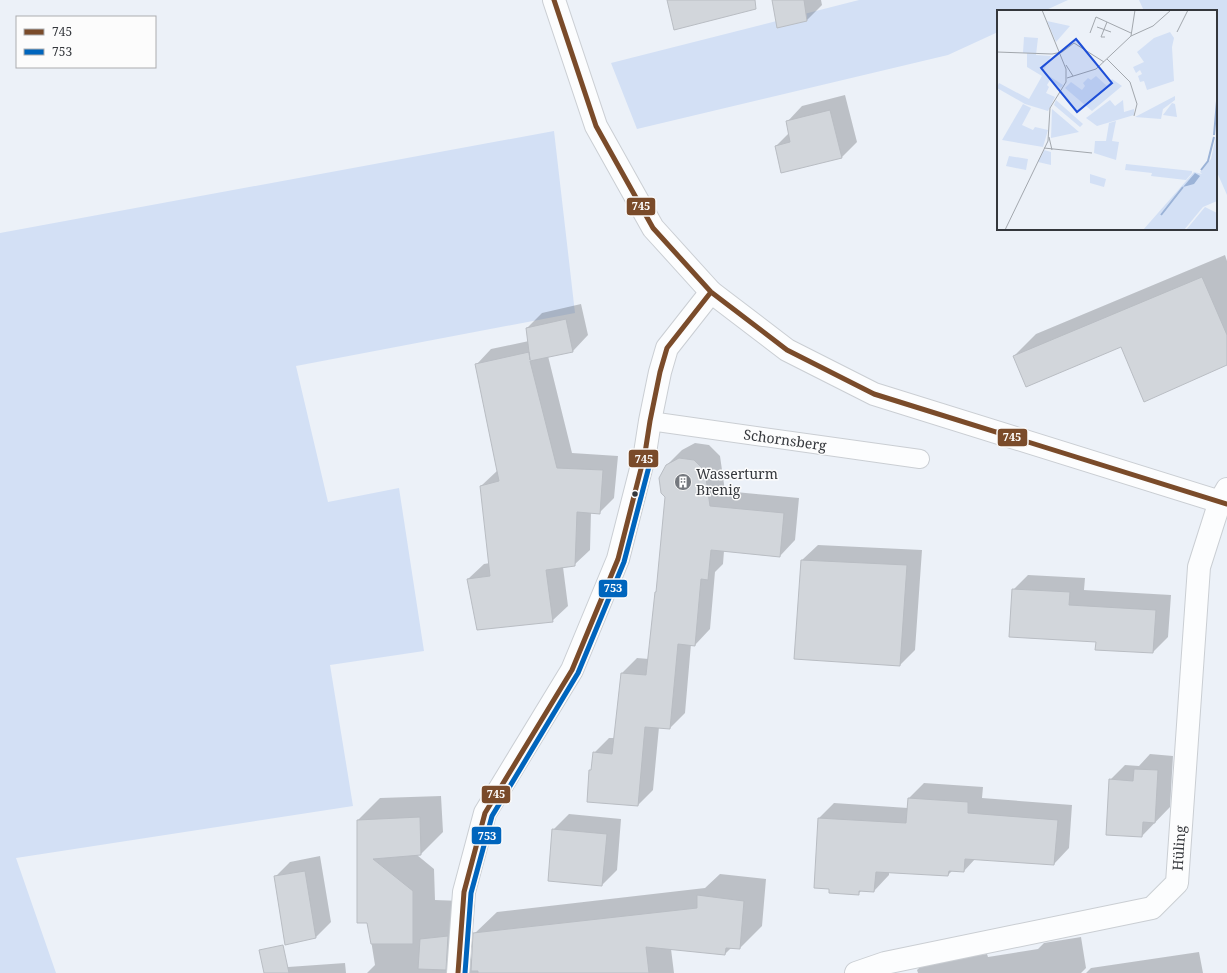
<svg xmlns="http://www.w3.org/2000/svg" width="1227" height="973" font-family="'Noto Serif',serif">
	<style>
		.green { fill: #d3e0f5 }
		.shadow { fill: #0003 }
		.building { fill: #d2d6db; stroke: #b9bdc3 }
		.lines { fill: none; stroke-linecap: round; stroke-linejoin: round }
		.lane-casing { stroke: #caced3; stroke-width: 20 }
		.street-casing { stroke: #caced3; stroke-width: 24 }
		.primary-casing { stroke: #caced3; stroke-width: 24 }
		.lane { stroke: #fcfdfe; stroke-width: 18 }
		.street { stroke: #fcfdfe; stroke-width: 22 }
		.primary { stroke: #fcfdfe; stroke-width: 22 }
		.bus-1-casing { stroke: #fcfcfc; stroke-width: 8 }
		.bus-2-casing { stroke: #fcfcfc; stroke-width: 8 }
		.bus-1 { stroke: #7a4b2a; stroke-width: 5 }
		.bus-2 { stroke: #0065bd; stroke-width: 5 }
		.bus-dot { fill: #34373c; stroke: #fcfcfc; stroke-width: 1.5 }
		.labels { text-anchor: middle; stroke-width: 3; stroke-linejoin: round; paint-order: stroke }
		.street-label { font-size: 14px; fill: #34373c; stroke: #fcfcfc }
		.poi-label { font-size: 14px; fill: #34373c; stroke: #fcfcfc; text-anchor: start }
		.inset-river { fill: none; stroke: #9bb3d7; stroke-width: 2 }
		.inset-road { fill: none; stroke: #a2a7ad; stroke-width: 1 }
		.view { fill: #1d4ed8; fill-opacity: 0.15; stroke: #1d4ed8; stroke-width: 2 }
		.inset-edge { fill: none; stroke: #34373c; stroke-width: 2 }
		.line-badge { stroke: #fcfcfc; stroke-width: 1.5 }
		.badge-label { font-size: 11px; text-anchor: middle; font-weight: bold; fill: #fff }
	</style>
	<rect width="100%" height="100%" fill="#ecf1f8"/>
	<path class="green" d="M859,0H1068L1044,11H998V32L948,55L637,129L611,63Z
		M1139,0H1227V195L1216,170V11H1144Z
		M554,131L575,313L296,366L328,502L399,488L424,651L330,665L353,806L16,858L56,973H0V233Z"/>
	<path class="shadow" d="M773,0H821L822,5L807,20Z
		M845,95L857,142L842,157L776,146L789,133L787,122L802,106Z
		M1225,255L1227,261V364L1122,346L1014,356L1036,334Z
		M581,304L588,335L573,351L548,356L572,453L618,456L614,498L599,513L591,512L590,550L574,565L563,567L568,606L552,621L468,579L484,564L490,563L481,486L498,470L476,365L491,349L529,341L527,328L542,313Z
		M695,443L709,445L720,456L725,491L799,498L795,540L780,556L724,551L723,564L715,572L710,629L695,645L691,644L685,713L670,728L659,727L653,790L638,805L593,768L594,753L609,738H615L622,673L637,658L649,659L657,591L666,497V466L682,450Z
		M818,545L922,550L915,650L900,665L802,560Z
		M1028,575L1085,578L1084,590L1171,595L1168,637L1153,652L1096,649L1097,641L1013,590Z
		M1150,754L1173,756L1170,807L1142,836L1110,780L1125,765L1139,766Z
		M924,783L983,787L982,798L1072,805L1069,848L1054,864L976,858L964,871H952L948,875L889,871V875L874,891L862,890L858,894L819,818L834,803L908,808L909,798Z
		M441,796L443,832L421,854L417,855L434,869L435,900L462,901L468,956L472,961L474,934L497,912L705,888L720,874L766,879L762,926L740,948H731L725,954L671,949L674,973H367L375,965L368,922L358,820L380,798Z
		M569,814L621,819L617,870L602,885L553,830Z
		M320,856L331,922L316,937L275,877L290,862Z
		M1081,937L1086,968L1081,973H918L917,970L932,955L956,957L987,954L988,957L1038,949L1044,943Z
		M1199,952L1203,973H1086L1091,968Z
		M345,963L346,973H283L288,967Z"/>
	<path class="building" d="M667,0H755L756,9L674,30Z
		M772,0H804L807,21L777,28Z
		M830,110L842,158L781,173L775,146L790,142L786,121Z
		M1202,277L1227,335V365L1144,402L1121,347L1026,387L1013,356Z
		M566,319L573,352L530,361L557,468L603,470L600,514L577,512L575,566L546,570L553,622L477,630L467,579L490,576L480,486L499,481L475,364L529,352L530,360L526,328Z
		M679,458L694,460L705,471L710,506L784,513L780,557L711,550L708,580L701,579L695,646L678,644L670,729L645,727L638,806L587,802L589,770H591L593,752L612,754L621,673L646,675L655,592H656L665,497L661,493L659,478L666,465Z
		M801,560L907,565L900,666L794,659Z
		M1012,589L1070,592L1069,605L1156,610L1153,653L1095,650L1096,642L1009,637Z
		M1134,769L1158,770L1155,823L1143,822L1142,837L1106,835L1109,779L1133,781Z
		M908,798L968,802V813L1058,820L1054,865L965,859L964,872L949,871L948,876L876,872L874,892L859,891V895L829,893V889L814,888L818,818L906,823Z
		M420,817L421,855L373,859L413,891V944H371L367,923H357V820Z
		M552,829L607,834L602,886L548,881Z
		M305,871L316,938L285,945L274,876Z
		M697,895L744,901L740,949L726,948L725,955L646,947L649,973H478V971H471L473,933L697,908Z
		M448,936L446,970L418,969L420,939Z
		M283,945L289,973H264L259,950Z"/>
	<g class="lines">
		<g class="lane-casing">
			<path id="lane" d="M650,421L920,459"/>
		</g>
		<g class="street-casing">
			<path id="street" d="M458,973L464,892L485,813L572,670L618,559L645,453L650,421L660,372L667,348L711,292
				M856,973L885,963L1152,908L1177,883L1199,567L1220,501L1227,489"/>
		</g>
		<g class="primary-casing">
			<path id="primary" d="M554,0L596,126L653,228L711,292L787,350L874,394L1227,504"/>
		</g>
		<use href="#lane" class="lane"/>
		<use href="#street" class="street"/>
		<use href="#primary" class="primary"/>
		<g class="bus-1-casing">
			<path id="bus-1" d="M554,0L596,126L653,228L711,292L787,350L874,394L1227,504
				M458,973L464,892L485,813L572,670L618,559L645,453L650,421L660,372L667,348L711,292"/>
		</g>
		<g class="bus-2-casing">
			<path id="bus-2" d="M465,973L471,893L492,816L578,673L624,562L652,455"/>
		</g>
		<use href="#bus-1" class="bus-1"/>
		<use href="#bus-2" class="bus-2"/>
	</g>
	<defs>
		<g id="building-disc" transform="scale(0.9)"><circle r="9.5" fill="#74787e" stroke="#fcfcfc"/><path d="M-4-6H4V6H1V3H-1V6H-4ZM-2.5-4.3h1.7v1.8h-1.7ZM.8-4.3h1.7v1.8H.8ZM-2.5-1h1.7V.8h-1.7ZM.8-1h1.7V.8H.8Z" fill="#fff"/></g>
	</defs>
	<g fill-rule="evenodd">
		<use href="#building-disc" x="683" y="482"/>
	</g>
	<circle class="bus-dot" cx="635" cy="494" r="3.5"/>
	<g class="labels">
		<g class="street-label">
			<text transform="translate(785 440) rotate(8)" y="5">Schornsberg</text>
			<text transform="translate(1179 848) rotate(-86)" y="5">Hüling</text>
		</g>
		<g class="poi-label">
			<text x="696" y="479">Wasserturm<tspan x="696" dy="16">Brenig</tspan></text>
		</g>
	</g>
	<g transform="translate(997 10)">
		<rect width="220" height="220" fill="#ecf1f8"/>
		<path d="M50,11L73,16L59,32ZM173,22L177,28L175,37L177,71L150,80L147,71L143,72L141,66L145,64L143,60L139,63L136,57L147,52L140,42L157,28ZM27,27L41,28L39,45L54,46L46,62L66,75L64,78L53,70L50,75L52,77L49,83L58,87L51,101L28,94L0,78L2,73L32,89L45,66L30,57V43H26ZM99,66L110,76L115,69L125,76L95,101L68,78L74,72L85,80L88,76L86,73L91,68L94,70ZM178,86V90L166,99L164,109L138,107ZM59,90L86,114L83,117L57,95ZM113,90L118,96L126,90L127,102L137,99V105L100,116L89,108ZM175,93L178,94L180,107L166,105ZM26,94L34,98L25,115L36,120L38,117L51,120L46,137L5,130ZM55,99L82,122L54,128ZM119,111L115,131L122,132L119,150L97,143L98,131H109L112,113ZM220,122V191L206,197L187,220H146L197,162L205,164L203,162L214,149ZM47,140L54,142V155L41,152ZM12,146L31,149L29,160L9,156ZM129,154L195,161V163L189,170L154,166L155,163L128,160ZM93,164L109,169L107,177L93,173ZM208,197L220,203V220H189Z" fill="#d3e0f5"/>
		<path d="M198,163L203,166L197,174L186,177Z" fill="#9bb3d7"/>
		<path class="inset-river" d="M217,125L220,91M204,160L211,151L217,127M164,205L186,177"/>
		<path class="inset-road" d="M100,17L114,22M180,22L191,0M93,23L99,7L134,23M134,26L138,0M108,27H104L110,12M0,42L55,44L65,42L77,33L107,52M110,49L133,72L140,94L137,106M69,55L76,66M70,68L99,59L134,26L156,16L174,0M52,127L55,140M47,138L95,143M8,220L51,131L53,98L69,72V59L45,0"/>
		<path class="view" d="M79,29L115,73L80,102L44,58Z"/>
		<rect width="220" height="220" class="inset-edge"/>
	</g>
	<g class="line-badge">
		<rect x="626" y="197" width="30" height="19" rx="4" fill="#7a4b2a"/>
		<rect x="997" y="428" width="31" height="19" rx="4" fill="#7a4b2a"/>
		<rect x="628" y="449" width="31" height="19" rx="4" fill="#7a4b2a"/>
		<rect x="598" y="579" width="30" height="19" rx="4" fill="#0065bd"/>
		<rect x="481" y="785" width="30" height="19" rx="4" fill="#7a4b2a"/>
		<rect x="471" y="826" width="31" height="19" rx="4" fill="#0065bd"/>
	</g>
	<g class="badge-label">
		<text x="641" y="210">745</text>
		<text x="1012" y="441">745</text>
		<text x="644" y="463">745</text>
		<text x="613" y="592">753</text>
		<text x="496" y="798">745</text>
		<text x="487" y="840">753</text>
	</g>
	<rect x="16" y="16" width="140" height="52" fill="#fcfcfc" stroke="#acadaf"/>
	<rect x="24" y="29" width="20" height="6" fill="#7a4b2a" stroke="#acadaf"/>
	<text x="52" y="36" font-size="12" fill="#34373c">745</text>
	<rect x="24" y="49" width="20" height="6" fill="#0065bd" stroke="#acadaf"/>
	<text x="52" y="56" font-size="12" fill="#34373c">753</text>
</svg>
